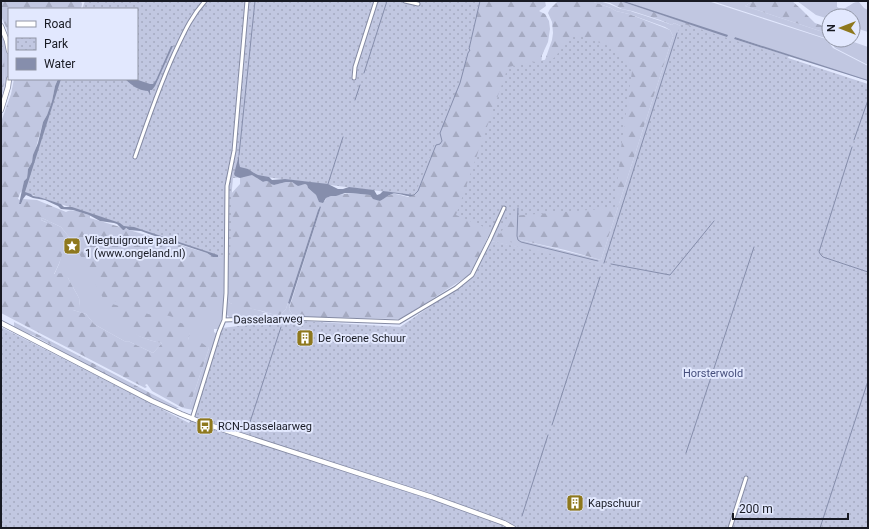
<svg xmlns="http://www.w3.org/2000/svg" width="869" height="529" font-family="Roboto,sans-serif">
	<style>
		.grass { fill: #c1c7e1 }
		.forest { fill: url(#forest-firs) }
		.park { fill: url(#park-dots) }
		.water { fill: #868eac }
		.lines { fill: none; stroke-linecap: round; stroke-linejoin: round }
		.stream { stroke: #868eac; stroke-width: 1 }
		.street-casing { stroke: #848aa3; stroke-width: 5 }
		.secondary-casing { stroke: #848aa3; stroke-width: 6 }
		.street { stroke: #fff; stroke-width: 3 }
		.secondary { stroke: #fff; stroke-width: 4.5 }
		.labels { text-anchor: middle; stroke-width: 4; stroke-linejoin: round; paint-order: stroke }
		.poi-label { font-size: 11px; fill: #181a23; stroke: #e2e8fe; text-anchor: start }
		.street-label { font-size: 11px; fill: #181a23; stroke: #e2e8fe }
		.park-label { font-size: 11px; fill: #464f7d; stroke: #e2e8fe }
	</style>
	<defs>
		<pattern id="forest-firs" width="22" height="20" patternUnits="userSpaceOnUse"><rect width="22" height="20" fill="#c1c7e1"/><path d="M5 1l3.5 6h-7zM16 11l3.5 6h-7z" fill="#a5aac1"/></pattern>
		<pattern id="park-dots" width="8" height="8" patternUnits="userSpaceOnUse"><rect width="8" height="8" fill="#c1c7e1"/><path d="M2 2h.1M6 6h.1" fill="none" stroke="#a5aac1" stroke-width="1.8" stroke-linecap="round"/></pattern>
	</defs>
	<rect width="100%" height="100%" fill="#e2e8fe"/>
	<path class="grass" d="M591,1C605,1 609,4 621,9C625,10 629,10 633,12C646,16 659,20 672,25L674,23L685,28L714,36L717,33L727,37L624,1H708L826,39L828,41L833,48L868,66V81L735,37L734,39L789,56L674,282L596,266L487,240L489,235L496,238L520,240L601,260L673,36L670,30L665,27L629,14L616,11L611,8Z
		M712,1H753L745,6L829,34V40L825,38Z
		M797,1H837V7C846,13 850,1 859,2L864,8L868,10V32L853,27V16H829V19L816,15Z
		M1,30L9,52V79L1,109C1,101 3,94 4,87C5,78 4,46 1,40Z
		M832,40H848L868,47V65L835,48L831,43Z
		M42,218L61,227L73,242L222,258L218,257V256L134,227L124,226L120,223L225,255L223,314L218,329H214V332L217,334L193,410L183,408L185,405H190L209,348L188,340L191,326L120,324C134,334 145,340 162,343L153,353L128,341L126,342L94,324L86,314L73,310V308L80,306L79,298L68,278L54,275L59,264L65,244L46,222L41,220Z
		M227,299L230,303L272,314L280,315L286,309L288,303L290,304L289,309L294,317L231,319L227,315Z"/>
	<path class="forest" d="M1,1H81L82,4L81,9H9V34L1,16Z
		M474,1H545L546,6L539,11L545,14L549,21L550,29L548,42L542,55L541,66L493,226L471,274L401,319L294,317L289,309L321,207V206L319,207L318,210L286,309L280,315L272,314L262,311L237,306L230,303L227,299L229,196L240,184V178L252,175L263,182L266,180L274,185L286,182H292L298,185L305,184L307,185L308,188L316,195L319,201H325L326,198L331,196L351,193L370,195L380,201C394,192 392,193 408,197L413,194Z
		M557,1H591L611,8L616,11L629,14L665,28L670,30L673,36L601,260L565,250L520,240L517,243L503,241L493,237L504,208L545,70V60L552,40L553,33L552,22L548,13L550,9L557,2Z
		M601,1H620L717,33L714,37L685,28L674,23L672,25L660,20L632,11L622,9L610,3Z
		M753,1H792L800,8L815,23L829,28V34L745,6Z
		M1,40L2,41C5,62 6,80 1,101Z
		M14,79H58L55,86L52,101L47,115L43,122L32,162L28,169L27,178L24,181L22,191L20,193L18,199L20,200L19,204H21L23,199L37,200L66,212C73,208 82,213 89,215H90V218L120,227L124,230L125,228L129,230L207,253C213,258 216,256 222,258L218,297L191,322L103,298L73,242L61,227L42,218L41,220L56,227L65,234C65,249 61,261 54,274L63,273L68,278L74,289L79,298L80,306L79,309H73V310L86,314L94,324L126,342L128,341L153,353L162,343C149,341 128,333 119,324C116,320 113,315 110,310L112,304L192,326L188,340L196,339L209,348L190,405L188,406L185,405L183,408L152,391L147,384L145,385L147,387L145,388L1,313V122L11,94Z
		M14,322L179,408H177L175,410L164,405L58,350L53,346L33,335L27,334L14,328Z"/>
	<path class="park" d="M85,1H480L460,81L417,189L414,193L411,195L257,176L256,178L250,177L233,178L232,189L230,259L23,192L60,79H137V9H82Z
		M681,23L868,84V528H1V327L189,423L194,416L222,328L285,320L400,327L460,286L474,273L491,241L602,265Z
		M574,34L609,46L632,71L621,148L615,208L511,216L500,234L456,215L508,67L554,58Z"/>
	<path class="water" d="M620,1H624L728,35L727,37Z
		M735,37L868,80V81L734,39Z
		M171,46H173L155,86L152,90H150V95L148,91C137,90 133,86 125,79H135L150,84H153L156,80Z
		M58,79H61L25,192L31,194L33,196L39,197L61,204L64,207H72L120,223L124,226L134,227L218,255V257H213L207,253L161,238L149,234L141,231L129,230L126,228L124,230H123L117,224L114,223L100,221L89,215L73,210L61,209L58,206L45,200L33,198L26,195L23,199L21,204H19L24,181L27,178L28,169L32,162L33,155L38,143L43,122L47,115L52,101L55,86Z
		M239,155V163L240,167L248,169L254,173L258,175L269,177L272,180L285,179L328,184L338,189H343L349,187L374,190L377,195L380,194L383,191L414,195L412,196C405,197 398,192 392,194C388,195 384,199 380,201L373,199L370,195L351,193H345L336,196H331L326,198L323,203L319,202L316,195L308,188L307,185L305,184L298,186L292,182H286L274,185L271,184C268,181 267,180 263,182L252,175L240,178L235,176L234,174Z
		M320,206L321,207L290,304L288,303L318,210Z"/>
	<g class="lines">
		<path class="stream" d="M364,73L387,1
			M355,100L360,85
			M854,140L868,100
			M852,147L819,252L821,255L823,257L868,272
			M239,155L255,1
			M328,184L343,137
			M414,195L418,191L436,145L440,144L442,141L440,133L460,83L468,53L470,50L469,49L480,1
			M518,208L517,236L518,240L521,242L598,261
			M604,263L677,33
			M611,264L670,275L714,221
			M250,422L281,327
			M552,425L600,277
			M686,453L754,247
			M522,516L548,435
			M820,528L868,381"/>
		<g class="street-casing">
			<path id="street" d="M405,1L418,4
				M354,78L355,67L376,1
				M135,157C147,122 159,87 174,54C184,33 190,18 205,1
				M224,320L287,318L399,322L456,288L472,275L490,239L504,208
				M192,419L219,332L224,320L226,293L227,186L234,151L247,1
				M730,528L746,478"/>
		</g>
		<g class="secondary-casing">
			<path id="secondary" d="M1,26L7,41L9,51
				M1,110L8,87L9,79
				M1,323L152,401L181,414L206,424L432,497L504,523L513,528"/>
		</g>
		<use href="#street" class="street"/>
		<use href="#secondary" class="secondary"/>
	</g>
	<defs>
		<g id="sight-square" transform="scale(0.9)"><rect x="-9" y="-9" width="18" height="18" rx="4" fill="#8e781d" stroke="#e2e8fe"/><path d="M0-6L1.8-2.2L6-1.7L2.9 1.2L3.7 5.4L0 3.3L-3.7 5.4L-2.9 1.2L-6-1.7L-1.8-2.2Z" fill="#fff"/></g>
		<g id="building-square" transform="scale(0.9)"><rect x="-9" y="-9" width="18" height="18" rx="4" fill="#8e781d" stroke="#e2e8fe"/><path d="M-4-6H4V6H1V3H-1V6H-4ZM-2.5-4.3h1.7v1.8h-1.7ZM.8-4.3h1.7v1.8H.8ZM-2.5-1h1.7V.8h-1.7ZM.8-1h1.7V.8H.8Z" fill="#fff"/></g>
		<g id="bus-square" transform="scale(0.9)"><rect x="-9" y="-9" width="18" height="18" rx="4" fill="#8e781d" stroke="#e2e8fe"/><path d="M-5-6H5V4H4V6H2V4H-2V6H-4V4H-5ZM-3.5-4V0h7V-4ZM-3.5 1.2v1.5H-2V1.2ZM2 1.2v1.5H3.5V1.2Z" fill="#fff"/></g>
	</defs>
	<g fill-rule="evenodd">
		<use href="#sight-square" x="72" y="246"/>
		<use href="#building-square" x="305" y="338"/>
		<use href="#bus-square" x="205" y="426"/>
		<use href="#building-square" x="575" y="503"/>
	</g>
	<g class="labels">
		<g class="poi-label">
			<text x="85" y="244">Vliegtuigroute paal<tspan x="85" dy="13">1 (www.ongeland.nl)</tspan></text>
			<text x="318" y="342">De Groene Schuur</text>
			<text x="218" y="430">RCN-Dasselaarweg</text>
			<text x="588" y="507">Kapschuur</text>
		</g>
		<g class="street-label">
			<text transform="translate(268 319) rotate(-1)" y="4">Dasselaarweg</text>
		</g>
		<g class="park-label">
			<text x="713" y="377">Horsterwold</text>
		</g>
	</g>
	<rect width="869" height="529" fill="none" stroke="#181a23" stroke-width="4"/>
	<rect x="8" y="8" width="130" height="72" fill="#e2e8fe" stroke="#9196a6"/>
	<rect x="16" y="21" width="20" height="6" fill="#ffffff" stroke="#9196a6"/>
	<text x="44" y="28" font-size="12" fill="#181a23">Road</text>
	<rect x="16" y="38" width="20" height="12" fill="url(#park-dots)" stroke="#9196a6"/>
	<text x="44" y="48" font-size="12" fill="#181a23">Park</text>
	<rect x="16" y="58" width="20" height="12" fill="#868eac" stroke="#9196a6"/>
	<text x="44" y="68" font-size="12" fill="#181a23">Water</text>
	<g transform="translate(841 28) rotate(270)"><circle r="19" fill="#e2e8fe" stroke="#9196a6"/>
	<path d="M0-3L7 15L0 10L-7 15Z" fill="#8e781d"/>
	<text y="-6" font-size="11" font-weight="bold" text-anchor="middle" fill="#181a23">N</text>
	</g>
	<path d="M733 513v6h115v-6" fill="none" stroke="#181a23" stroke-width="2"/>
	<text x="739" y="513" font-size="12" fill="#181a23" stroke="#e2e8fe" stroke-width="3" paint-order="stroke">200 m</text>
</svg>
